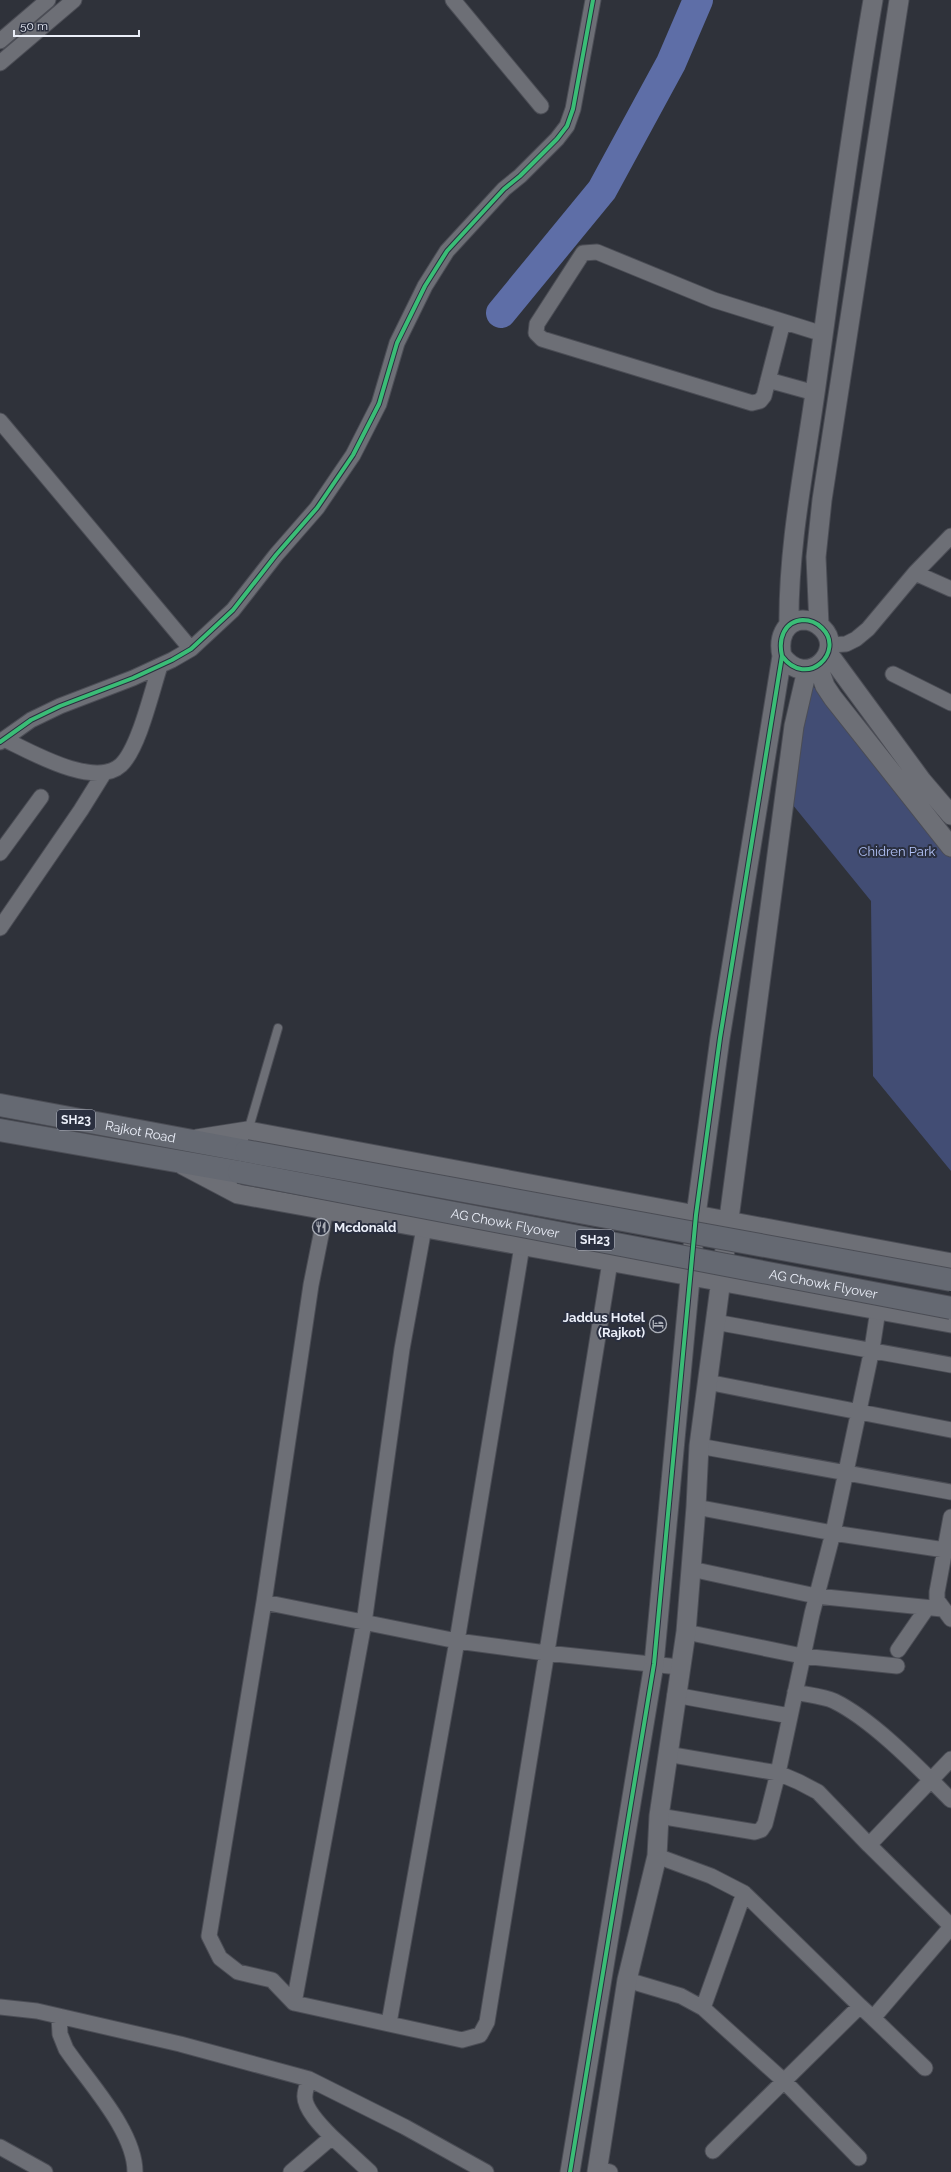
<svg xmlns="http://www.w3.org/2000/svg" width="951" height="2172" font-family="Raleway,sans-serif">
	<style>
		.green { fill: #424d74 }
		.lines { fill: none; stroke-linecap: round; stroke-linejoin: round }
		.river { stroke: #5e6ea7; stroke-width: 30 }
		.service-casing { stroke: #4b4d55; stroke-width: 10 }
		.minor-casing { stroke: #4b4d55; stroke-width: 17 }
		.tertiary-casing { stroke: #4b4d55; stroke-width: 21 }
		.primary-casing { stroke: #4b4d55; stroke-width: 24 }
		.service { stroke: #6d6f76; stroke-width: 8 }
		.minor { stroke: #6d6f76; stroke-width: 15 }
		.tertiary { stroke: #6d6f76; stroke-width: 19 }
		.primary { stroke: #656972; stroke-width: 22 }
		.primary-bridge-casing { stroke: #4b4d55; stroke-width: 24; stroke-linecap: butt }
		.primary-bridge { stroke: #656972; stroke-width: 22 }
		.cycleway-casing { stroke: #2a2f3f; stroke-width: 6 }
		.cycleway { stroke: #3abd76; stroke-width: 4 }
		.labels { text-anchor: middle; stroke-width: 4; stroke-linejoin: round; paint-order: stroke }
		.shield { fill: #2a2f3f; stroke: #b1b5c1; stroke-width: 1 }
		.shield-label { font-size: 12px; font-weight: bold; fill: #ebeff9 }
		.park-label { font-size: 13px; fill: #b3c3f8; stroke: #2a2f3f }
		.street-label { font-size: 13px; fill: #ebeff9; stroke: #2a2f3f }
		.poi-label { font-size: 13px; font-weight: bold; fill: #ebeff9; stroke: #2a2f3f; text-anchor: start }
	</style>
	<rect width="100%" height="100%" fill="#2f323a"/>
	<path class="green" d="M810,683L951,834V1171L873,1076L871,901L788,799Z"/>
	<g class="lines">
		<path class="river" d="M501,313L602,190L671,63L698,0"/>
		<g class="service-casing">
			<path id="service" d="M248,1131L278,1028"/>
		</g>
		<g class="minor-casing">
			<path id="minor" d="M453,0L541,106
				M0,41L48,0
				M0,63L74,0
				M783,322L764,396L760,401L752,403L542,339L536,333L537,324L583,253L597,252L714,300L823,334
				M768,380L815,393
				M0,421L191,649
				M915,573L951,589
				M830,645L846,644L856,639L868,629L915,573L951,536
				M893,674L951,703
				M4,739C31,752 95,789 121,765C139,748 152,690 160,666
				M0,742L31,720L60,706L133,678L172,660L191,649L233,610L276,555L317,508L353,455L379,404L397,343L425,286L447,251L504,189L520,176L557,139L567,126L573,109L593,0
				M0,853L41,797
				M0,928L81,810L104,773
				M326,1210L311,1285L264,1602L457,1641L546,1653L679,1667
				M715,1322L951,1365
				M707,1382L951,1430
				M699,1446L951,1492
				M696,1507L833,1533L945,1550
				M951,1517L937,1592V1600L951,1619
				M691,1569L816,1596L942,1609
				M264,1602L209,1936L220,1958L238,1972L272,1980L294,2003L462,2040L480,2035L487,2022L610,1262
				M686,1632L802,1656L897,1666
				M898,1650L927,1608
				M795,1692C807,1695 822,1696 834,1701C873,1720 920,1769 951,1800
				M675,1695L790,1716
				M667,1754L778,1773L799,1782L818,1792L869,1845L951,1759
				M659,1816L755,1832L761,1830L765,1824L778,1773L812,1614L833,1533L872,1349L878,1310
				M869,1845L951,1926
				M657,1856L711,1876L744,1893L703,2008L784,2081L859,2158
				M744,1893L860,2006
				M627,1980L681,1996L703,2008
				M294,2003L364,1623L402,1349L424,1228
				M0,2007L37,2011L180,2044L309,2079L405,2127L486,2172
				M59,2016L60,2034L66,2049C89,2083 135,2131 135,2172
				M873,2018L925,2068
				M389,2023L457,1641L522,1246
				M332,2137L370,2172
				M0,2147L45,2172
				M713,2151L860,2006L873,2018L951,1927
				M598,2169L610,2172
				M291,2172L332,2137C323,2128 303,2108 305,2095C305,2090 308,2084 309,2079"/>
		</g>
		<g class="tertiary-casing">
			<path id="tertiary" d="M789,625C788,546 805,465 816,386C834,257 851,128 873,0
				M819,625L816,557L822,500L899,0
				M828,653L922,781L951,815
				M818,666L825,686L833,698L951,847
				M197,1139L248,1131L951,1263
				M183,1165L238,1194L951,1323
				M570,2172L654,1664L696,1215L720,1038L782,656C778,639 784,621 803,620C811,620 817,623 822,628C846,651 807,690 782,656
				M597,2172L627,1980L657,1856L659,1816L686,1632L696,1507L699,1446L794,726L807,670"/>
		</g>
		<g class="primary-casing">
			<g id="primary">
				<path id="s1" d="M0,1105L246,1151"/>
				<path d="M0,1130L239,1172"/>
			</g>
		</g>
		<use href="#service" class="service"/>
		<use href="#minor" class="minor"/>
		<use href="#tertiary" class="tertiary"/>
		<use href="#primary" class="primary"/>
		<g class="primary-bridge-casing">
			<g id="primary-bridge">
				<path d="M246,1151L951,1280"/>
				<path id="s2" d="M239,1172L951,1308"/>
			</g>
		</g>
		<use href="#primary-bridge" class="primary-bridge"/>
		<g class="cycleway-casing">
			<path id="cycleway" d="M0,742L31,720L60,706L133,678L172,660L191,649L233,610L276,555L317,508L353,455L379,404L397,343L425,286L447,251L504,189L520,176L557,139L567,126L573,109L593,0
				M570,2172L654,1664L696,1215L720,1038L782,656C778,639 784,621 803,620C811,620 817,623 822,628C846,651 807,690 782,656"/>
		</g>
		<use href="#cycleway" class="cycleway"/>
	</g>
	<defs>
		<g id="restaurant-ring" transform="scale(0.9)"><circle r="9.5" fill="#2a2f3f" stroke="#a9adb6" stroke-width="1.5"/><path d="M-5-6h1v4h1v-4h1v4h1v-4h1v5L-1.5 .5V6h-2V.5L-5-1ZM5-6V6H3V1.5H1.5Q1.5-4 5-6Z" fill="#a9adb6"/></g>
		<g id="hotel-ring" transform="scale(0.9)"><circle r="9.5" fill="#2a2f3f" stroke="#a9adb6" stroke-width="1.5"/><path d="M-6-4.5h1.5V1H6V5H4.5V3h-9V5H-6ZM-4 0a1.8 1.8 0 1 1 3.6 0ZM.5 0V-2.5h3Q6-2.5 6 0Z" fill="#a9adb6"/></g>
	</defs>
	<g fill-rule="evenodd">
		<use href="#restaurant-ring" x="321" y="1227"/>
		<use href="#hotel-ring" x="658" y="1324"/>
	</g>
	<g class="labels">
		<g class="shield">
			<rect x="57" y="1110" width="38" height="20" rx="3"/>
			<rect x="576" y="1230" width="38" height="20" rx="3"/>
		</g>
		<g class="shield-label">
			<text x="76" y="1124">SH23</text>
			<text x="595" y="1244">SH23</text>
		</g>
		<g class="park-label">
			<text x="897" y="856">Chidren Park</text>
		</g>
		<g class="street-label">
			<text dy="5" stroke="none"><textPath href="#s1" startOffset="143">Rajkot Road</textPath></text>
			<text dy="5" stroke="none"><textPath href="#s2" startOffset="271">AG Chowk Flyover</textPath></text>
			<text dy="5" stroke="none"><textPath href="#s2" startOffset="595">AG Chowk Flyover</textPath></text>
		</g>
		<g class="poi-label">
			<text x="334" y="1232">Mcdonald</text>
			<text x="645" y="1322" text-anchor="end">Jaddus Hotel<tspan x="645" dy="15">(Rajkot)</tspan></text>
		</g>
	</g>
	<path d="M14 30v6h125v-6" fill="none" stroke="#ebeff9" stroke-width="2"/>
	<text x="20" y="30" font-size="12" fill="#ebeff9" stroke="#2a2f3f" stroke-width="3" paint-order="stroke">50 m</text>
</svg>
